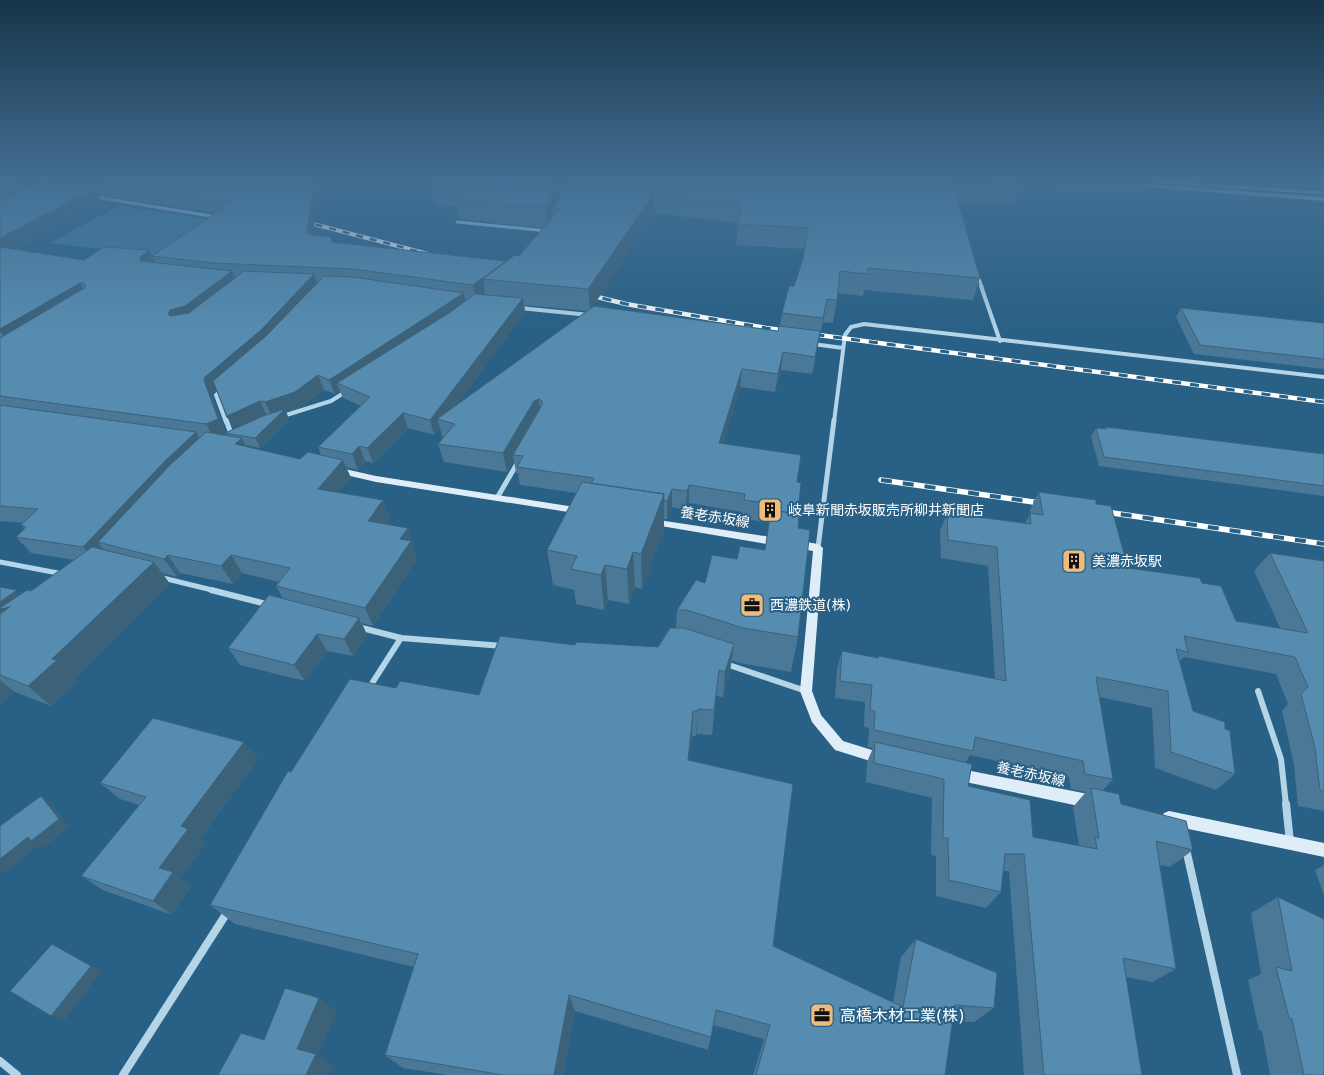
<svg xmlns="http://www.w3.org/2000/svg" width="1324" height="1075" font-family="'DejaVu Sans','Noto Sans JP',sans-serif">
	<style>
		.green { fill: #3e7ba1 }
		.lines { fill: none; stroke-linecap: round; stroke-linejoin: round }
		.stream { fill: #a9d0e7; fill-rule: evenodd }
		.street-far4 { stroke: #b4d4e7; stroke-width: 3 }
		.street-far3 { stroke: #b4d4e7; stroke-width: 4 }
		.street-far2 { stroke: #b4d4e7; stroke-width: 5 }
		.street-far1 { stroke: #b4d4e7; stroke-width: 6 }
		.street { stroke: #b4d4e7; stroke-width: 8 }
		.secondary { fill: #deedf7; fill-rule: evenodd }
		.rail-far2-casing { stroke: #fff; stroke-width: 4 }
		.rail-far1-casing { stroke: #fff; stroke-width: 4.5 }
		.rail-casing { stroke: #fff; stroke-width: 5.5 }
		.rail-far2 { stroke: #296085; stroke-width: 2.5; stroke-dasharray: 7; stroke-linecap: butt }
		.rail-far1 { stroke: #296085; stroke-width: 3; stroke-dasharray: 9; stroke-linecap: butt }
		.rail { stroke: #296085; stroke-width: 4; stroke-dasharray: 11; stroke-linecap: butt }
		.wall { fill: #4a7896; fill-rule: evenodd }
		.shaded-wall { fill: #3c627a }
		.building { fill: #568caf; stroke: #3c627a }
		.labels { text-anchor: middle; stroke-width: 4; stroke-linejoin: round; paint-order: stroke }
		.poi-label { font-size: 14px; fill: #fff; stroke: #296085; text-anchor: start }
		.street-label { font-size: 14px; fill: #fff; stroke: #296085 }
		.near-poi-label { font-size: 16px; fill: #fff; stroke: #296085; text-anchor: start }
	</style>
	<rect width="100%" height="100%" fill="#296085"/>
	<path class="green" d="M119,206L216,220L163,256L49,243Z"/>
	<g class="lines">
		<path class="stream" d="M1131,183L1324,197V201L1133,186L1130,184Z"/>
		<path class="street-far4" d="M1140,181L1324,193
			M95,197L217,217
			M457,222L547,231
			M978,276L982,287"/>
		<path class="street-far3" d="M981,286L1000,341
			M520,308L589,315
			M813,344L843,348
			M222,390L216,395L226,422
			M283,416L331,401L347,391
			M834,422L845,335L851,327L864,324L1324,377"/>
		<path class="street-far2" d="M226,420L232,436
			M497,498L518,462
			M818,548L834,420
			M0,562L63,574
			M159,577L216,591"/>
		<path class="street-far1" d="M211,590L270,605
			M358,627L401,638L503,646
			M726,664L806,691
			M369,688L401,638
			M1258,691L1281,759L1286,805"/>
		<path class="street" d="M1286,804L1290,842
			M1186,849L1237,1075
			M0,1061L17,1075
			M123,1075L228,911"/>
		<path class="secondary" d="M336,467L376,476L581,508L586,511L581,514L376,482L333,472L331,470L333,468Z
			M652,519L778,538L783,542L778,546L649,524L647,522Z
			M795,540L818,544L823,548L812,691L821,715L843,741L888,755L889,759L888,763L883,765L835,750L812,722L800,691L813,551L791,547L790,544L791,541Z
			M956,768L1093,795L1098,797L1100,802L1098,807L1093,809L956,780L951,778L949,774L951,770Z
			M1169,811L1324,843V857L1169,825L1164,823L1162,818L1164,813Z"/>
		<g class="rail-far2-casing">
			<path id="rail-far2" d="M302,221L432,255"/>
		</g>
		<g class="rail-far1-casing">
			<path id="rail-far1" d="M585,294L626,304L766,328L1324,402"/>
		</g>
		<g class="rail-casing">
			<path id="rail" d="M881,480L1047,504
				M1099,511L1324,544"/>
		</g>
		<use href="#rail-far2" class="rail-far2"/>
		<use href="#rail-far1" class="rail-far1"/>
		<use href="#rail" class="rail"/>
	</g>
	<path class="wall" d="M0,180H349L317,200L313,235L331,237L333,242L506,261L519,256L543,228L460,219L457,207L435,204L431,184L436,180H1147L1141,192L1020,182L1022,185L1015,205L959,204L980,278L973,300L864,290L863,296L838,293L833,323L823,322L812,374L781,370L775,392L740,387L723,443L797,482L798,637L791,672L739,663L732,660L730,670L723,697L716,696L712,735L697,734L696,736H692L689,760L773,946L893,1002L901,957L916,939L994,1008L974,1022L952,1021L945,1075H753L764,1039L713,1025L708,1050L575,1011L563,1075H447L403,1068L385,1055L414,967L235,924L210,905L291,772L396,688L479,695L575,645L658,647L676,628L677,610L705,583L737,559L765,550L769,522L742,519V512L689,503L686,510L672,507L667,519H664V529L642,589L635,587L629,604L608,600L604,610L576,604L574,590L553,585L547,550L576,493L520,485L518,473H516L514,460L507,472L444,462L438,444L444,438L442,437L440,428L434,435L408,428L373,463L365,461L358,470L346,467L351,478L338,492L383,500L390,519L386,524L415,547L413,548L417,559L373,626L362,623L367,635L353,656L327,651L305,681L240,665L228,648L283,599L276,586L279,582L242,573L233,584L180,573L177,577L162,573L170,584L75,678L78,681L51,706L15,692L0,704V587L20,594L31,591L75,560L31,553L16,537L24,529L21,525L23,523L0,521ZM98,195L217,213L152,256L84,260L15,249L102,202ZM654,213L738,223L736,245L805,249L803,259L794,286L782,313L780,326L778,331L592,308ZM524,305L587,311L456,406L525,312ZM216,390L227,416L234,429L226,433L212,396L213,393ZM324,390L335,394L340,391L343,398L361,406L318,447L321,455L300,459L246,447V445L260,448L289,419L286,412L301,407Z
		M1181,308L1324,323V369L1194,354L1176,317Z
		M1106,427L1324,454V496L1099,466L1091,437L1096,428L1105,429Z
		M1039,492L1096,504L1128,568L1202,583L1236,621L1280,628L1254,571L1270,553L1324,561V811L1298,806L1294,765L1282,711L1288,704L1276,674L1184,657L1180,661L1193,711L1225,729L1235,774L1216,790L1155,768L1152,708L1099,697L1113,779L1103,790L1121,804L1193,850L1170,867L1160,865L1176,969L1152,982L1126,977L1142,1075H1024L1009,871H1003L1001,892L986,908L936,896V856L931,855L932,798L866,782L867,762L873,748L868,747L869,728L864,727L865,702L835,698L837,669L842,651L878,658L879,656L995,679L988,566L941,558L940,531L947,513L1025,523L1031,513L1030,510ZM970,755L1069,777L1071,789L1086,792L1073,807L1079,846L1033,837L968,786L966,762Z
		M244,742L258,759L200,839L205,844L180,879L191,886L172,915L103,890L81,876L139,805L120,799L100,783Z
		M1324,865V895L1315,870Z
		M1278,897L1324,1075H1270L1262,1031L1259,1030L1248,980L1261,974L1251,913Z"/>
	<path class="shaded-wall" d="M30,180L37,193L0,210V193Z
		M44,180H55L57,184L49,188Z
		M324,180H349L317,200L312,248L307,234L313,187Z
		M561,180H579L553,208L554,215L548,228L546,208L557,183Z
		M94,189L102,202L0,257V238Z
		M654,193V213L590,311L588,289Z
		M149,250L156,264L140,261V257Z
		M506,261L483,279L485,293L476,300L473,285Z
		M232,271L239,285L178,325L168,313L170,310Z
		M314,274L319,289L267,345L213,393L212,396L227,435L225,433L226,435L215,440L206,424L204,380L205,377Z
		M80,283L89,298L10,345L0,331V329Z
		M464,293L467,306L337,383L340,391L335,394L329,380Z
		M523,298L525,312L445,421L437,419L440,428L434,435L430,420Z
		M827,299L823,322L819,341L823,318Z
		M783,352L781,370L775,392L778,374Z
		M742,369L740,387L718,461L719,443Z
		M318,375L324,390L301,407L286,412L289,419L260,448L255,438L272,417L265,402Z
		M539,399L541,417L513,455L514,460L507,472L503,453L534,401Z
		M260,401L267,416L235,431L227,416Z
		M403,413L408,428L373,463L367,448Z
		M196,432L205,448L98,542L106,553L97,563L83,547L165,461Z
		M242,438L251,456L235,444Z
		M359,446L365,461L358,470L352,454Z
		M343,460L351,478L326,507L318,489Z
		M689,485V503L686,510L687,491Z
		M672,489V507L667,519V501Z
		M664,494V529L642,589L641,554Z
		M383,500L390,519L375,539L368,521Z
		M408,528L415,547L413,548L417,559L373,626L365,608L400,539Z
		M633,552L635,587L629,604L627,569Z
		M168,555L180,573L177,577L164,559Z
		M231,555L242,573L233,584L221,566Z
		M154,562L170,584L75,678L78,681L51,706L28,686L52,659Z
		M605,565L608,600L604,610L601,575Z
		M17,590L34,608L0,634V602Z
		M359,618L367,635L353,656L344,639Z
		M317,634L327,651L305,681L294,665Z
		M734,644L730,670L723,697L725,672Z
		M0,680L15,692L0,704Z
		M698,709L697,734L696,736L698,711Z
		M693,711L692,736L687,784L688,760Z
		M244,742L258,759L200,839L205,844L180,879L191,886L172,915L153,901L159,868L181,826Z
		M41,796L52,804L69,827L43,848L38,846L5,873L0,870V859Z
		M52,944L102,971L64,1021L51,1016Z
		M569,995L575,1011L563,1075H554Z
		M319,998L337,1011L318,1056L334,1065L330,1075H306L297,1049Z"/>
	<path class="building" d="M0,180H30L0,193Z
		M76,180H324L313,187L307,234L331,237V242L506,261L473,285L353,269L214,263L152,256L232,202Z
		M436,180H561L557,183L546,208L456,199L468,189L431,184Z
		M570,180H956L957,183H953L980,278L868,268V274L840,271L837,300L827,299L823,318L782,313L789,286H794L803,259L808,228L738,224L741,203L654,193L588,289L483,279L515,255L519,256L559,209L553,208L563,187Z
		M963,180H1019L1022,185L964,184Z
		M42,181L94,189L0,238V200Z
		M0,247L84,260L104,247L149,250L140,257V261L232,271L185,306L170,310L168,313L170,316L189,313L244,271L314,274L261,330L205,377L204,380L218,419L206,424L0,396V338L86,287L84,283H80L0,329Z
		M324,276L352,277L464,293L329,380L318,375L295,392L265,402L260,401L227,416L213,381L266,336Z
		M475,294L523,298L430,420L403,413L367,448L359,446L352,454L318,447L370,397L337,383L449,313Z
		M594,306L778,331L779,326L820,331L815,357L783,352L778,374L742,369L719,443L801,455L797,482L801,483L798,514L771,510L772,504L744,500L745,494L689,485L687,491L672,489L667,501L664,500V494L591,483L594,478L517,467L523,456L513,455L542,405V401L539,399L534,401L503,453L438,444L455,424L437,419Z
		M1181,308L1324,323V359L1200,345Z
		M0,405L196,432L165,461L83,547L16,537L26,527L21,525L38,509L0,506Z
		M285,409L255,438L225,433L263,416Z
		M1106,427L1324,454V486L1104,457L1096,428L1106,429Z
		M206,432L242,438L235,444L300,459L308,452L343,460L318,489L383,500L368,521L408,528L400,539L411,541L365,608L276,586L290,568L231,555L221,566L168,555L164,559L98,542L170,465Z
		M582,482L664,494L641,554L633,552L627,569L605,565L601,575L571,569L577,556L547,550Z
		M1039,492L1096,500V504L1111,506L1128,568L1200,578L1202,583L1221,586L1236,621L1308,633L1270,553L1324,561V791L1320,790L1315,748L1301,694L1308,687L1295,657L1184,636L1188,652L1176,649L1193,711L1225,722V729L1230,731L1235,774L1171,752L1168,691L1096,677L1113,779L1085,774L1083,761L975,737L973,751L874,730L875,711L870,710L872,685L840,681L842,651L878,658L879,656L1006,681L997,547L948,540L947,513L1031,524L1030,513L1043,515Z
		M771,510L799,514L798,528L810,530L798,637L743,628L687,610H677L696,580L705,583L712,555L737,559L740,546L765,550Z
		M92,547L154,562L52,659L57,660L28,686L0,675V614L10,607L0,609V608L27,590L31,591Z
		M0,587L17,590L0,602Z
		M269,595L359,618L344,639L317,634L294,665L228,648Z
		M670,628H684L734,644L725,672L719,670L714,710L698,709V711H693L688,760L793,784L773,946L903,1007L916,939L997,973L994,1008L955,1005L945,1075H756L770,1025L716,1010L711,1037L569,995L554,1075H503L385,1055L418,954L210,905L288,771L291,772L350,679L396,688L400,681L479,695L500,636L575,645L576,642L658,647Z
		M153,718L244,742L181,826L188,829L159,868L173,872L153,901L81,876L146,797L100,783Z
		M875,742L972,764L968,786L1030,800L1033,837L1097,849L1095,837L1099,838L1091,788L1119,794L1121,804L1186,821L1193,850L1156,841L1176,969L1123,958L1142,1075H1044L1024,854H1005L1001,892L949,880L948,838H943L944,779L874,763Z
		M41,796L59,819L31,841L28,837L0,859V826Z
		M1278,897L1324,919V1075H1304L1292,1019L1289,1018L1276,967L1292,971Z
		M52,944L91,966L51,1016L10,991Z
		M285,988L319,998L297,1049L316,1054L306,1075H218L241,1033L264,1040Z"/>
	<linearGradient id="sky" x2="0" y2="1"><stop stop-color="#173549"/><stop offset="0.55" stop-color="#436f94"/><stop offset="1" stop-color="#436f94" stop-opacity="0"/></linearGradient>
	<rect width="1324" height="330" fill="url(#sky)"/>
	<defs>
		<g id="building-square" transform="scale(1.25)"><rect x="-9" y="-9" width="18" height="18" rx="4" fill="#eebb7c" stroke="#296085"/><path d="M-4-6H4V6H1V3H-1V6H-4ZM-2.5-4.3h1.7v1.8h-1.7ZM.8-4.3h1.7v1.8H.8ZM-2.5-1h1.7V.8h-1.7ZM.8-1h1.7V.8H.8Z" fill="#111"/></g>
		<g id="office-square" transform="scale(1.25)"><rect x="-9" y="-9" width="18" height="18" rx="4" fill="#eebb7c" stroke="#296085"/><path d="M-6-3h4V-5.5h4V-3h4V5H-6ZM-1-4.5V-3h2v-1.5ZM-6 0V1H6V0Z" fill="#111"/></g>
	</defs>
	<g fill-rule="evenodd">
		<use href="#building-square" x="770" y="510"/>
		<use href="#building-square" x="1074" y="561"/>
		<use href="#office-square" x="752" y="605"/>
		<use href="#office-square" x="822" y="1015"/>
	</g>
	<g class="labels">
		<g class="poi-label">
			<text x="788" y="515">岐阜新聞赤坂販売所柳井新聞店</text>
			<text x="1092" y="566">美濃赤坂駅</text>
			<text x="770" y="610">西濃鉄道(株)</text>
		</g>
		<g class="street-label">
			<text transform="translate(715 517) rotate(9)" y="5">養老赤坂線</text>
			<text transform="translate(1031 774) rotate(12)" y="5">養老赤坂線</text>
		</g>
		<g class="near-poi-label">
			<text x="840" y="1021">高橋木材工業(株)</text>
		</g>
	</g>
</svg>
